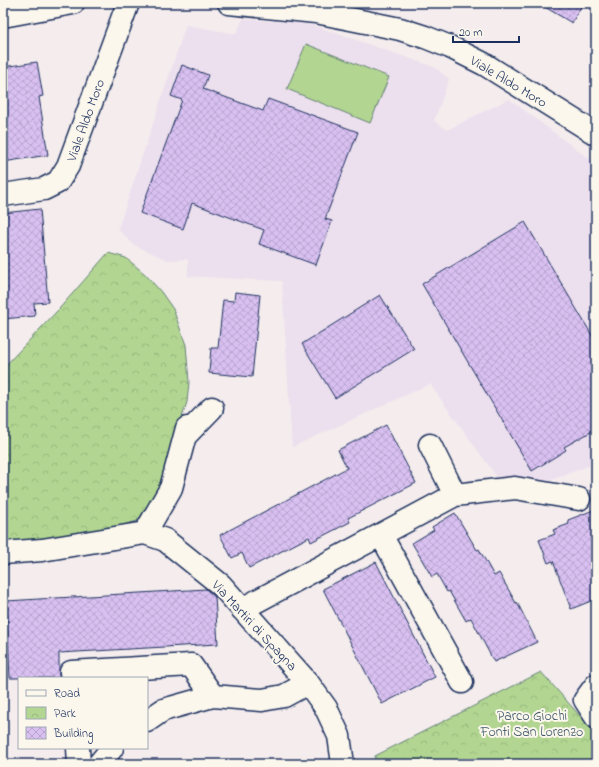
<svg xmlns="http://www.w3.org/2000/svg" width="599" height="767" font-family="'Indie Flower',sans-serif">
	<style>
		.built { fill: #ecdfee }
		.green { fill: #b2d691; stroke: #668278 }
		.park { fill: url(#park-crowns); stroke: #668278 }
		.building { fill: url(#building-cross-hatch); stroke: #1b2f5e }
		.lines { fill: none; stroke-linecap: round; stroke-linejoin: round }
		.minor-casing { stroke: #1b2f5e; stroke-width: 25 }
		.minor { stroke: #fbf7ec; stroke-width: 22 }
		.labels { text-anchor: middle; stroke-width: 4; stroke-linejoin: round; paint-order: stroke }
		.street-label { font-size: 14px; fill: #1b2f5e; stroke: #fbf7ec }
		.park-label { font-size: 14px; fill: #41596b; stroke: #fbf7ec }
	</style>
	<defs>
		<pattern id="park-crowns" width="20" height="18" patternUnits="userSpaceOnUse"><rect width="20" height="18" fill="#b2d691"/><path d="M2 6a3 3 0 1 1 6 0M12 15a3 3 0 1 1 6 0" fill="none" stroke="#98b87f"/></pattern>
		<pattern id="building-cross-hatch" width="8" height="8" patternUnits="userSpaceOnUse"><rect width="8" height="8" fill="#d8c0f0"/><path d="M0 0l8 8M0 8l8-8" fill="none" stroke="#b9a5d0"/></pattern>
	</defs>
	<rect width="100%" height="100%" fill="#f4eced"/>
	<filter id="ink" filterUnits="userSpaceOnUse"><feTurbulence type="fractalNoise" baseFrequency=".025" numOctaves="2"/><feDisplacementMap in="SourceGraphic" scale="8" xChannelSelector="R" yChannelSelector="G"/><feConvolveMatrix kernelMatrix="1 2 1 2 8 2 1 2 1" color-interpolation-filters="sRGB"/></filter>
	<g filter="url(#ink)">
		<path class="built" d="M243,19L309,24L434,67L449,79L434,121L447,130L509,99L596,164V463L510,495L430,384L292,447L282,281L188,276V259L168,260L134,245L118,229L186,25L236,34Z"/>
		<path class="green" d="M306,44L389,77L370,123L287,89Z"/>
		<path class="park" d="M108,253L126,258L145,274L161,292L173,309L186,345L189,382L187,402L157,494L137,521L102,531L3,543V368L59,309Z
			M541,672L596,734V764H374L375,756Z"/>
		<path class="building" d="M538,3H583L572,23Z
			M37,62L43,96L39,97L48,155L3,162V67Z
			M182,65L208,75L203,89L263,111L268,99L358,132L325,219L332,221L316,265L259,244L264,230L192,203L183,229L140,213L182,100L171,96Z
			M40,209L48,302L34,303L35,316L3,319V213Z
			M525,222L596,342V429L564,447L566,450L532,471L422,284Z
			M235,292L260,295L252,377L209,373L211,348H218L223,300L234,301Z
			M380,295L414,349L335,398L302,344Z
			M386,425L416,483L348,518L350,522L311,542L309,537L249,568L242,553L232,558L220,535L347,468L338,450Z
			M596,509V599L571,609L553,561L548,563L539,540L555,534L553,530L569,524L568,520Z
			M455,513L477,550L479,549L494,576L499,573L516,603L517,602L537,642L494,662L471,618L466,621L449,591L447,592L437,574L432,577L412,543L434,530L432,527Z
			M376,562L435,677L382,704L323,589Z
			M206,589L215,597L218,644L59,653V678H10L6,601Z"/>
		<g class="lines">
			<g class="minor-casing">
				<path id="minor" d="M229,3L316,12L400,29L425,37L450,47L484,64L596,134
					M3,16L73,3
					M3,195L44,189L58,182L68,166L128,3
					M185,436L212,408
					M455,495L515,488L579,499
					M145,533L171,488L187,428
					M381,535L462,682
					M3,553L42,550L145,533L165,540L221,585L308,683L326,708L339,736L343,764
					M242,609L455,495L430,445
					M72,678L71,672L191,665L213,696
					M596,685L585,700L596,717
					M147,721L163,710L213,696L262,700L284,696L308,683
					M78,748L79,764
					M99,764L112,748"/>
			</g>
			<use href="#minor" class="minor"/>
		</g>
	</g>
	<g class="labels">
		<g class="street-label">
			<text transform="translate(509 81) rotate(31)" y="5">Viale Aldo Moro</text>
			<text transform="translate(85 120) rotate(-70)" y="5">Viale Aldo Moro</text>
			<text transform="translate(255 625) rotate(47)" y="5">Via Martiri di Spagna</text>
		</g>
		<g class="park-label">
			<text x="532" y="720">Parco Giochi<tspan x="532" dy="16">Fonti San Lorenzo</tspan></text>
		</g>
	</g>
	<rect width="599" height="767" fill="none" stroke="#fbf7ec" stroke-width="16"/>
	<rect x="8" y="8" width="583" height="751" fill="none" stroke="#1b2f5e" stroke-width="1.5" filter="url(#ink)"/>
	<rect x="18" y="677" width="130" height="72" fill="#fbf7ec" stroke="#a1a7b3"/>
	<rect x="26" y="690" width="20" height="6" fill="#fbf7ec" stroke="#a1a7b3"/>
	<text x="54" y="697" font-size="12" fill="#1b2f5e">Road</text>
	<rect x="26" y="707" width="20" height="12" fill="url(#park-crowns)" stroke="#a1a7b3"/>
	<text x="54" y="717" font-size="12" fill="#1b2f5e">Park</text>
	<rect x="26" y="727" width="20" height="12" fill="url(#building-cross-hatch)" stroke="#a1a7b3"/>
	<text x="54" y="737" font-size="12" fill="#1b2f5e">Building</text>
	<path d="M453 36v6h66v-6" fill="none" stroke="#1b2f5e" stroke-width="2"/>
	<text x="459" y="36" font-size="12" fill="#1b2f5e" stroke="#fbf7ec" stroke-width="3" paint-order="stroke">20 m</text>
</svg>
